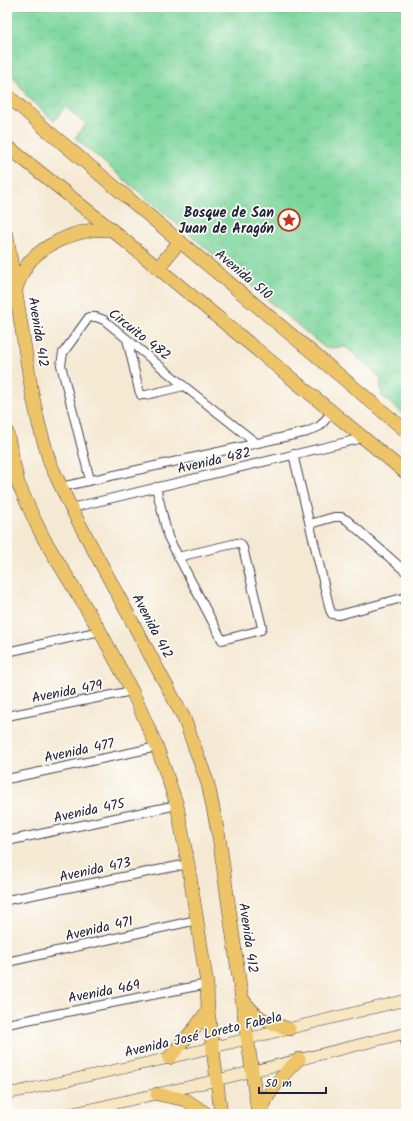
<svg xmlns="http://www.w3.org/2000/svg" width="413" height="1121" font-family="Kalam,sans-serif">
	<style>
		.park { fill: url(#park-tufts); stroke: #4f7c6c }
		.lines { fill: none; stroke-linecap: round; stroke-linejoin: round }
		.street-casing { stroke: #424052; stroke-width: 10 }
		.secondary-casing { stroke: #424052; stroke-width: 12 }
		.primary-casing { stroke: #424052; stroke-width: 14 }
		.street { stroke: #fff; stroke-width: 8 }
		.secondary { stroke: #f8e7c3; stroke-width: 11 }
		.primary { stroke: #eec469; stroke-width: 13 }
		.labels { text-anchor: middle; stroke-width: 3.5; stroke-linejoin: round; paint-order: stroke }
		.poi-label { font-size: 14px; font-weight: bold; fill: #22223b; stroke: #fdfcf7; text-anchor: end }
		.street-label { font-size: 14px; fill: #22223b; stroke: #fdfcf7 }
	</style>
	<defs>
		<pattern id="park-tufts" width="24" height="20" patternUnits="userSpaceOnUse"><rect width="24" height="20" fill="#7cd69d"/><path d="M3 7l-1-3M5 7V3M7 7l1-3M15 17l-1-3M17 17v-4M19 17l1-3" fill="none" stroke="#6bb788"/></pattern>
	</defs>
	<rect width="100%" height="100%" fill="#fdfcf7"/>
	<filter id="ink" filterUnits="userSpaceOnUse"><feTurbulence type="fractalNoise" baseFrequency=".025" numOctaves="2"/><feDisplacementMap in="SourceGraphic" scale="8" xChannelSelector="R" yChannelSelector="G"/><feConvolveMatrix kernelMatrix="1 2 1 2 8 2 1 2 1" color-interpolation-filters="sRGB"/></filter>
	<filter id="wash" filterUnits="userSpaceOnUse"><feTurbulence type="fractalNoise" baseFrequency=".012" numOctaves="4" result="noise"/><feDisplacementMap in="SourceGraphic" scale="16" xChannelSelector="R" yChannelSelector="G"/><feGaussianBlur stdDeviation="0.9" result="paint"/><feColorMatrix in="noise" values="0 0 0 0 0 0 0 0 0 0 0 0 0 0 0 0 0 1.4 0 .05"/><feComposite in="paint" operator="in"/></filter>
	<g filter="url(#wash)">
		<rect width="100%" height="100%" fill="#f5e9d4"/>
		<path class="park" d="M7,7H406V416L382,396L380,377L346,347L325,348L75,138L86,124L65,107L54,121L27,96L7,67Z"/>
	</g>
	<g filter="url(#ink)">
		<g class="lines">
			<g class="street-casing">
				<path id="street" d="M127,339L139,390L141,395H146L184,386
					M293,454L330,610L332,614L339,615L406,597
					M90,480L61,365L63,353L89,317H96L104,320L184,386L255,442
					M61,487L307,432L320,426L332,412
					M156,487L168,537L222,640L261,630L262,627L243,548L241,544L237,543L178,557
					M71,508L363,438
					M310,524L334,517H341L347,520L406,572
					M7,652L100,631
					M7,716L132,691
					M7,779L157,747
					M7,841L177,805
					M7,900L188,864
					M7,962L197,920
					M7,1024L207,984
					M404,1034L406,1044"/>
			</g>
			<g class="secondary-casing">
				<path id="secondary" d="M7,1094L169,1058L406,1000
					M69,1114L217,1080L406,1033"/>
			</g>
			<g class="primary-casing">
				<path id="primary" d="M7,95L48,131L406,431
					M7,146L112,230L406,473
					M7,236L32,393L39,425L50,463L71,508L184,718L208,784L219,837L258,1114
					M158,268L180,241
					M16,289C20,278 24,267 32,259C44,246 70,234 87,231C95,229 104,230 112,230
					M7,432L18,483L35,521L44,539L100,631L132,691L157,747L177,805L188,864L207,984L208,1010L221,1114
					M242,998C256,1019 266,1022 289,1029
					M169,1058L180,1045L195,1028L208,1010
					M157,1094L186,1100L207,1114
					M260,1114C268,1091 282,1075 299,1059"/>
			</g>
			<use href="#street" class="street"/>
			<use href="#secondary" class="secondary"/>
			<use href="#primary" class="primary"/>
		</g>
	</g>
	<defs>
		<g id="sight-ring" transform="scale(1.15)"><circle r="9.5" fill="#fdfcf7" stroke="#c8321e" stroke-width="1.5"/><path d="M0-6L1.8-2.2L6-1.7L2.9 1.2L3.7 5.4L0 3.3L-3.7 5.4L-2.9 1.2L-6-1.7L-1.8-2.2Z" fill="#c8321e"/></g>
	</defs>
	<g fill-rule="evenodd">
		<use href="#sight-ring" x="289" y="220"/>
	</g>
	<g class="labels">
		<g class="poi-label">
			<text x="274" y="217">Bosque de San<tspan x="274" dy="16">Juan de Aragón</tspan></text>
		</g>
		<g class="street-label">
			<text transform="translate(244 274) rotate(40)" y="5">Avenida 510</text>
			<text transform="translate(39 332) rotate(81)" y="5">Avenida 412</text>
			<text transform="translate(140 334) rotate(38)" y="5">Circuito 482</text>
			<text transform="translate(214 460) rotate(-13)" y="5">Avenida 482</text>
			<text transform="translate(153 626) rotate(62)" y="5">Avenida 412</text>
			<text transform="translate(67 691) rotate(-11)" y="5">Avenida 479</text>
			<text transform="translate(79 750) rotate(-12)" y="5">Avenida 477</text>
			<text transform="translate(89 810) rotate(-12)" y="5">Avenida 475</text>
			<text transform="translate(95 869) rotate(-12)" y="5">Avenida 473</text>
			<text transform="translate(99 928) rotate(-13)" y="5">Avenida 471</text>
			<text transform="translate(249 938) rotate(82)" y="5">Avenida 412</text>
			<text transform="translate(104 991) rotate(-11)" y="5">Avenida 469</text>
			<text transform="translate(203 1034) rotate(-13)" y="5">Avenida José Loreto Fabela</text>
		</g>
	</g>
	<rect width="413" height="1121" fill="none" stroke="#fdfcf7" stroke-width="24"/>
	<path d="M259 1087v6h67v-6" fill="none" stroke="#22223b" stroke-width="2"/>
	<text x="265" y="1087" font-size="12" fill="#22223b" stroke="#fdfcf7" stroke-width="3" paint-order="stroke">50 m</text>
</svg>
